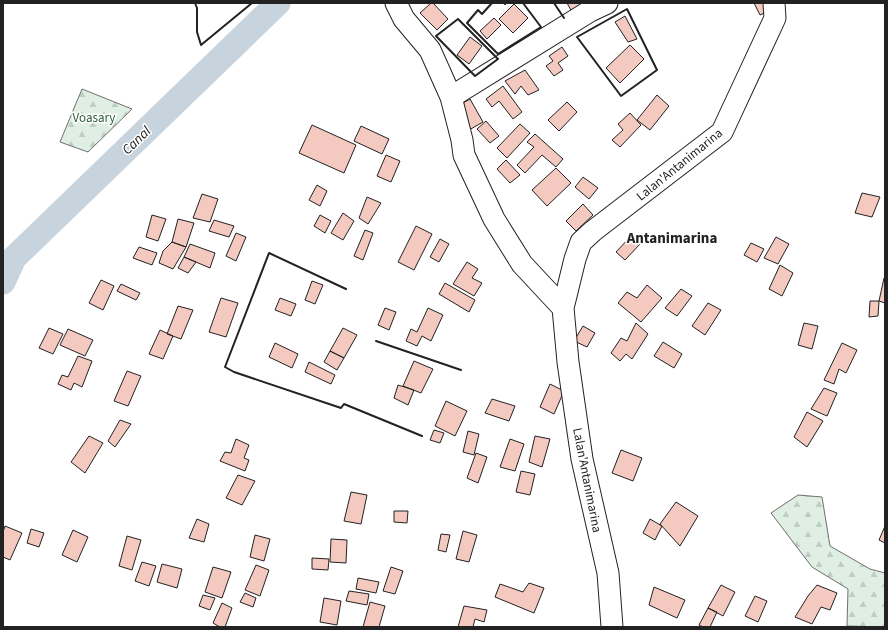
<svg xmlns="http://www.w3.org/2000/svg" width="888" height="630" font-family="'Source Sans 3',sans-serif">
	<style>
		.forest { fill: url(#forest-firs); stroke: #6f6f6f }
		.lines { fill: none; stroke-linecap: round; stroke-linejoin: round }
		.canal { stroke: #c7d3dd; stroke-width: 25 }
		.building { fill: #f3c9c0; stroke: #222 }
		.minor-casing { stroke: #222; stroke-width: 23 }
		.minor { stroke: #fff; stroke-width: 21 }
		.wall { stroke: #222; stroke-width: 2 }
		.labels { text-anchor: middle; stroke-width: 3; stroke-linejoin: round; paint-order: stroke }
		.park-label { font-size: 13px; fill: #2f5e38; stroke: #fff }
		.street-label { font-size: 13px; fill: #222; stroke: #fff }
		.water-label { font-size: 14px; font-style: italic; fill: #222; stroke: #fff }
		.quarter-label { font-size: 15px; font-weight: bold; fill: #222; stroke: #fff }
	</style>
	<defs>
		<pattern id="forest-firs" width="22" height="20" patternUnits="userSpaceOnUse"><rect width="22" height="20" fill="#e0efe3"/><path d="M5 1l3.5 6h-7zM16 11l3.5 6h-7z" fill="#c0cdc2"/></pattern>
	</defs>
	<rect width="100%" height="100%" fill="#fff"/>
	<path class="forest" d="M82,89L132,109L88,152L60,142Z
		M798,495L822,497L830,546L870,569L885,573V627L847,626L848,589L812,567L771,513Z"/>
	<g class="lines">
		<path class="canal" d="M3,282L14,258L278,3"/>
	</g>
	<path class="building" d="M431,3H433L448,19L437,30L420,13Z
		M567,3H582L572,12Z
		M754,3H768L771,10L760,15Z
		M514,4L528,18L513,33L499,19Z
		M625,16L637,39L628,42L615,22Z
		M494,18L501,25L487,39L480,31Z
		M470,37L482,46L469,64L457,55Z
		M630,45L644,59L620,83L606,68Z
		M562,47L568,56L558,63L563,70L554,76L546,66L553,61L549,56Z
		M525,70L539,90L528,95L521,86L515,94L505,81Z
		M503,86L522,112L513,119L499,101L492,107L486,99Z
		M657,95L669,106L650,130L637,120Z
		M470,99L483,122L469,130L456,107Z
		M567,102L577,112L559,131L548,120Z
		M630,113L641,125L620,147L612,140L623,130L618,124Z
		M486,121L499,136L490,143L477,129Z
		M520,124L530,133L507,158L497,148Z
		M312,125L356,145L344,173L299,153Z
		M361,126L389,139L382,154L354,141Z
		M535,134L563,159L556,167L542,155L525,173L517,165L534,147L527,142Z
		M386,155L400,161L391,182L377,176Z
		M506,160L520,175L510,183L497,169Z
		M556,168L571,183L547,206L532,190Z
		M583,177L598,188L589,199L575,187Z
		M317,185L327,191L320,206L309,200Z
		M862,193L880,197L872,217L855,213Z
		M202,194L218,199L210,222L193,218Z
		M367,197L381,203L368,224L359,218Z
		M583,204L593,215L576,231L566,221Z
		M343,213L354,221L343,240L331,233Z
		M152,215L166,219L158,241L146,237Z
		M320,215L331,221L325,233L314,226Z
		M178,219L194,223L186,247L172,242Z
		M214,220L234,226L229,237L209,231Z
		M416,226L432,234L414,270L398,262Z
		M365,230L373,233L363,260L354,256Z
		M236,233L246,237L236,261L226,256Z
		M632,235L641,243L625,260L616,252Z
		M776,237L789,244L778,264L764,258Z
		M440,239L449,244L439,262L430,257Z
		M172,242L186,247L173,269L159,263L163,251Z
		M751,243L764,249L757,262L744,255Z
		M190,244L215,253L210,268L184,257Z
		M139,247L157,253L152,265L133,258Z
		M184,257L196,262L188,273L178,268Z
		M467,262L478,269L472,278L482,283L474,296L453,284Z
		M780,265L793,273L782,296L769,289Z
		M884,278L885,279V303L879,301Z
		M101,280L114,286L103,310L89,303Z
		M312,281L323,285L315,304L305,300Z
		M445,283L475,300L469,312L439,294Z
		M121,284L140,293L136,300L117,291Z
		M647,285L662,298L641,322L618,303L627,292L637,298Z
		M681,289L692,296L677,316L665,308Z
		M221,298L238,303L226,337L209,332Z
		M280,298L296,304L291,316L275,310Z
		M870,301H879L878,316L869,317Z
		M708,303L721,310L705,335L692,326Z
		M178,306L193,310L181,339L167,334Z
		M385,308L396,312L389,330L378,325Z
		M428,308L443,315L431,341L422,336L417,346L406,341L411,329L417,332Z
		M636,323L648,334L632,359L626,354L620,361L611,353L621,338L627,341Z
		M804,323L818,326L812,349L798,345Z
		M583,326L595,333L587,347L574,341Z
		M49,328L63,334L53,354L39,348Z
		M343,328L357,335L344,358L330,351Z
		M68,329L93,340L85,356L60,345Z
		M160,330L173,336L163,359L149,354Z
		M663,342L682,354L674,368L654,356Z
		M275,343L298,354L292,368L269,357Z
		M842,343L857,350L846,373L839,369L834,384L824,380Z
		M330,351L344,358L337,370L324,362Z
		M78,356L92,361L82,387L74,383L71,390L58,384L62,375L68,377Z
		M414,361L433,369L421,393L403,386Z
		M309,362L335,375L331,384L305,372Z
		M127,371L141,376L128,406L114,401Z
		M550,384L564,391L554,414L540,407Z
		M398,385L414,390L408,405L394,398Z
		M824,388L837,393L827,416L811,409Z
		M492,399L515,406L509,421L485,413Z
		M446,401L467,411L455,436L435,426Z
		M807,412L823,421L807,447L794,437Z
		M120,420L131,424L115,447L108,441Z
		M434,430L444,433L440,443L430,440Z
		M468,431L479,434L474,455L463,452Z
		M89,436L103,443L85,473L71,462Z
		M535,436L550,439L542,467L529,462Z
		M236,439L249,445L244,458L249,460L245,471L220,461L225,452L231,453Z
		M510,439L524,444L515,471L500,467Z
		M621,450L642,458L633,481L612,473Z
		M476,453L487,457L478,483L467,478Z
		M521,471L535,474L530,495L516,492Z
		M238,475L255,481L242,505L226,498Z
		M351,492L367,495L361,524L344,521Z
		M676,502L698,516L680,546L660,524Z
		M394,511H408L407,523L394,522Z
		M197,519L209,524L204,542L189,538Z
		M650,519L662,526L655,540L643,533Z
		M5,526L22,533L10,560L3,557V532Z
		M885,526V543L879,540Z
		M31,529L44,533L39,547L27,543Z
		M73,530L88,537L77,562L62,555Z
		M463,531L477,535L469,562L456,559Z
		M441,534L450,535L446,552L438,550Z
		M255,535L270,539L264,561L250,557Z
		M127,536L141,540L132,570L119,566Z
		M331,539L347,540L346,563L330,562Z
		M312,558L329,559L328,570L312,569Z
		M142,562L156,566L149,586L135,581Z
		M162,564L182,569L177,588L157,582Z
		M256,565L269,570L260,596L245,590Z
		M213,567L231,572L222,598L205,592Z
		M391,567L403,571L395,594L383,591Z
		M358,578L379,582L376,593L356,589Z
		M529,583L544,588L534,613L495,597L500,584L523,592Z
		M721,585L735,592L723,616L708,608Z
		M817,585L837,593L830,610L821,607L812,624L795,617L808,596Z
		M654,587L685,600L677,618L649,605Z
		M349,591L369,594L367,605L346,601Z
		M245,593L256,598L253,607L240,602Z
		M203,595L215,598L210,610L199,606Z
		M755,596L767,601L758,622L745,616Z
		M324,598L341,601L337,625L320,622Z
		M370,602L385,606L379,627H363Z
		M222,603L232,608L225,627H220L213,623Z
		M464,606L487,610L484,622L475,619L473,627H458Z
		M708,608L717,612L710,627H703L699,625Z"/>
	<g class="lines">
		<g class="minor-casing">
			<path id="minor" d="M396,3L404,19L430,50L451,97L462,140L464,155L494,219L522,264L563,308
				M451,97L590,11L607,3
				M612,627L608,573L582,459L568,362L563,308L575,259L581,242L593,231L722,132L775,18L774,3"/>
		</g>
		<use href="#minor" class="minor"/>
		<path class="wall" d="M195,3L197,8V32L201,45L252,3
			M492,3L482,14L478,10L467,23L498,54L541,27L523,3
			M504,3L505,4L506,3
			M554,3L564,18
			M627,9L657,70L621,96L577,37Z
			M458,19L498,59L475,76L436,36Z
			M346,289L269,253L225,367L234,372L341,408L344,404L422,436
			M376,341L461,370"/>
	</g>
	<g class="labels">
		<g class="park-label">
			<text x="94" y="122">Voasary</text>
		</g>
		<g class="street-label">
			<text transform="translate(679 164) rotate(-39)" y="5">Lalan'Antanimarina</text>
			<text transform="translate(588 480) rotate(79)" y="5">Lalan'Antanimarina</text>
		</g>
		<g class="water-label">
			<text transform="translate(136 140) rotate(-44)" y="5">Canal</text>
		</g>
		<g class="quarter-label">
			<text x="672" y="243">Antanimarina</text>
		</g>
	</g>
	<rect width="888" height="630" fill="none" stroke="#222222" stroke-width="8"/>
</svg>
